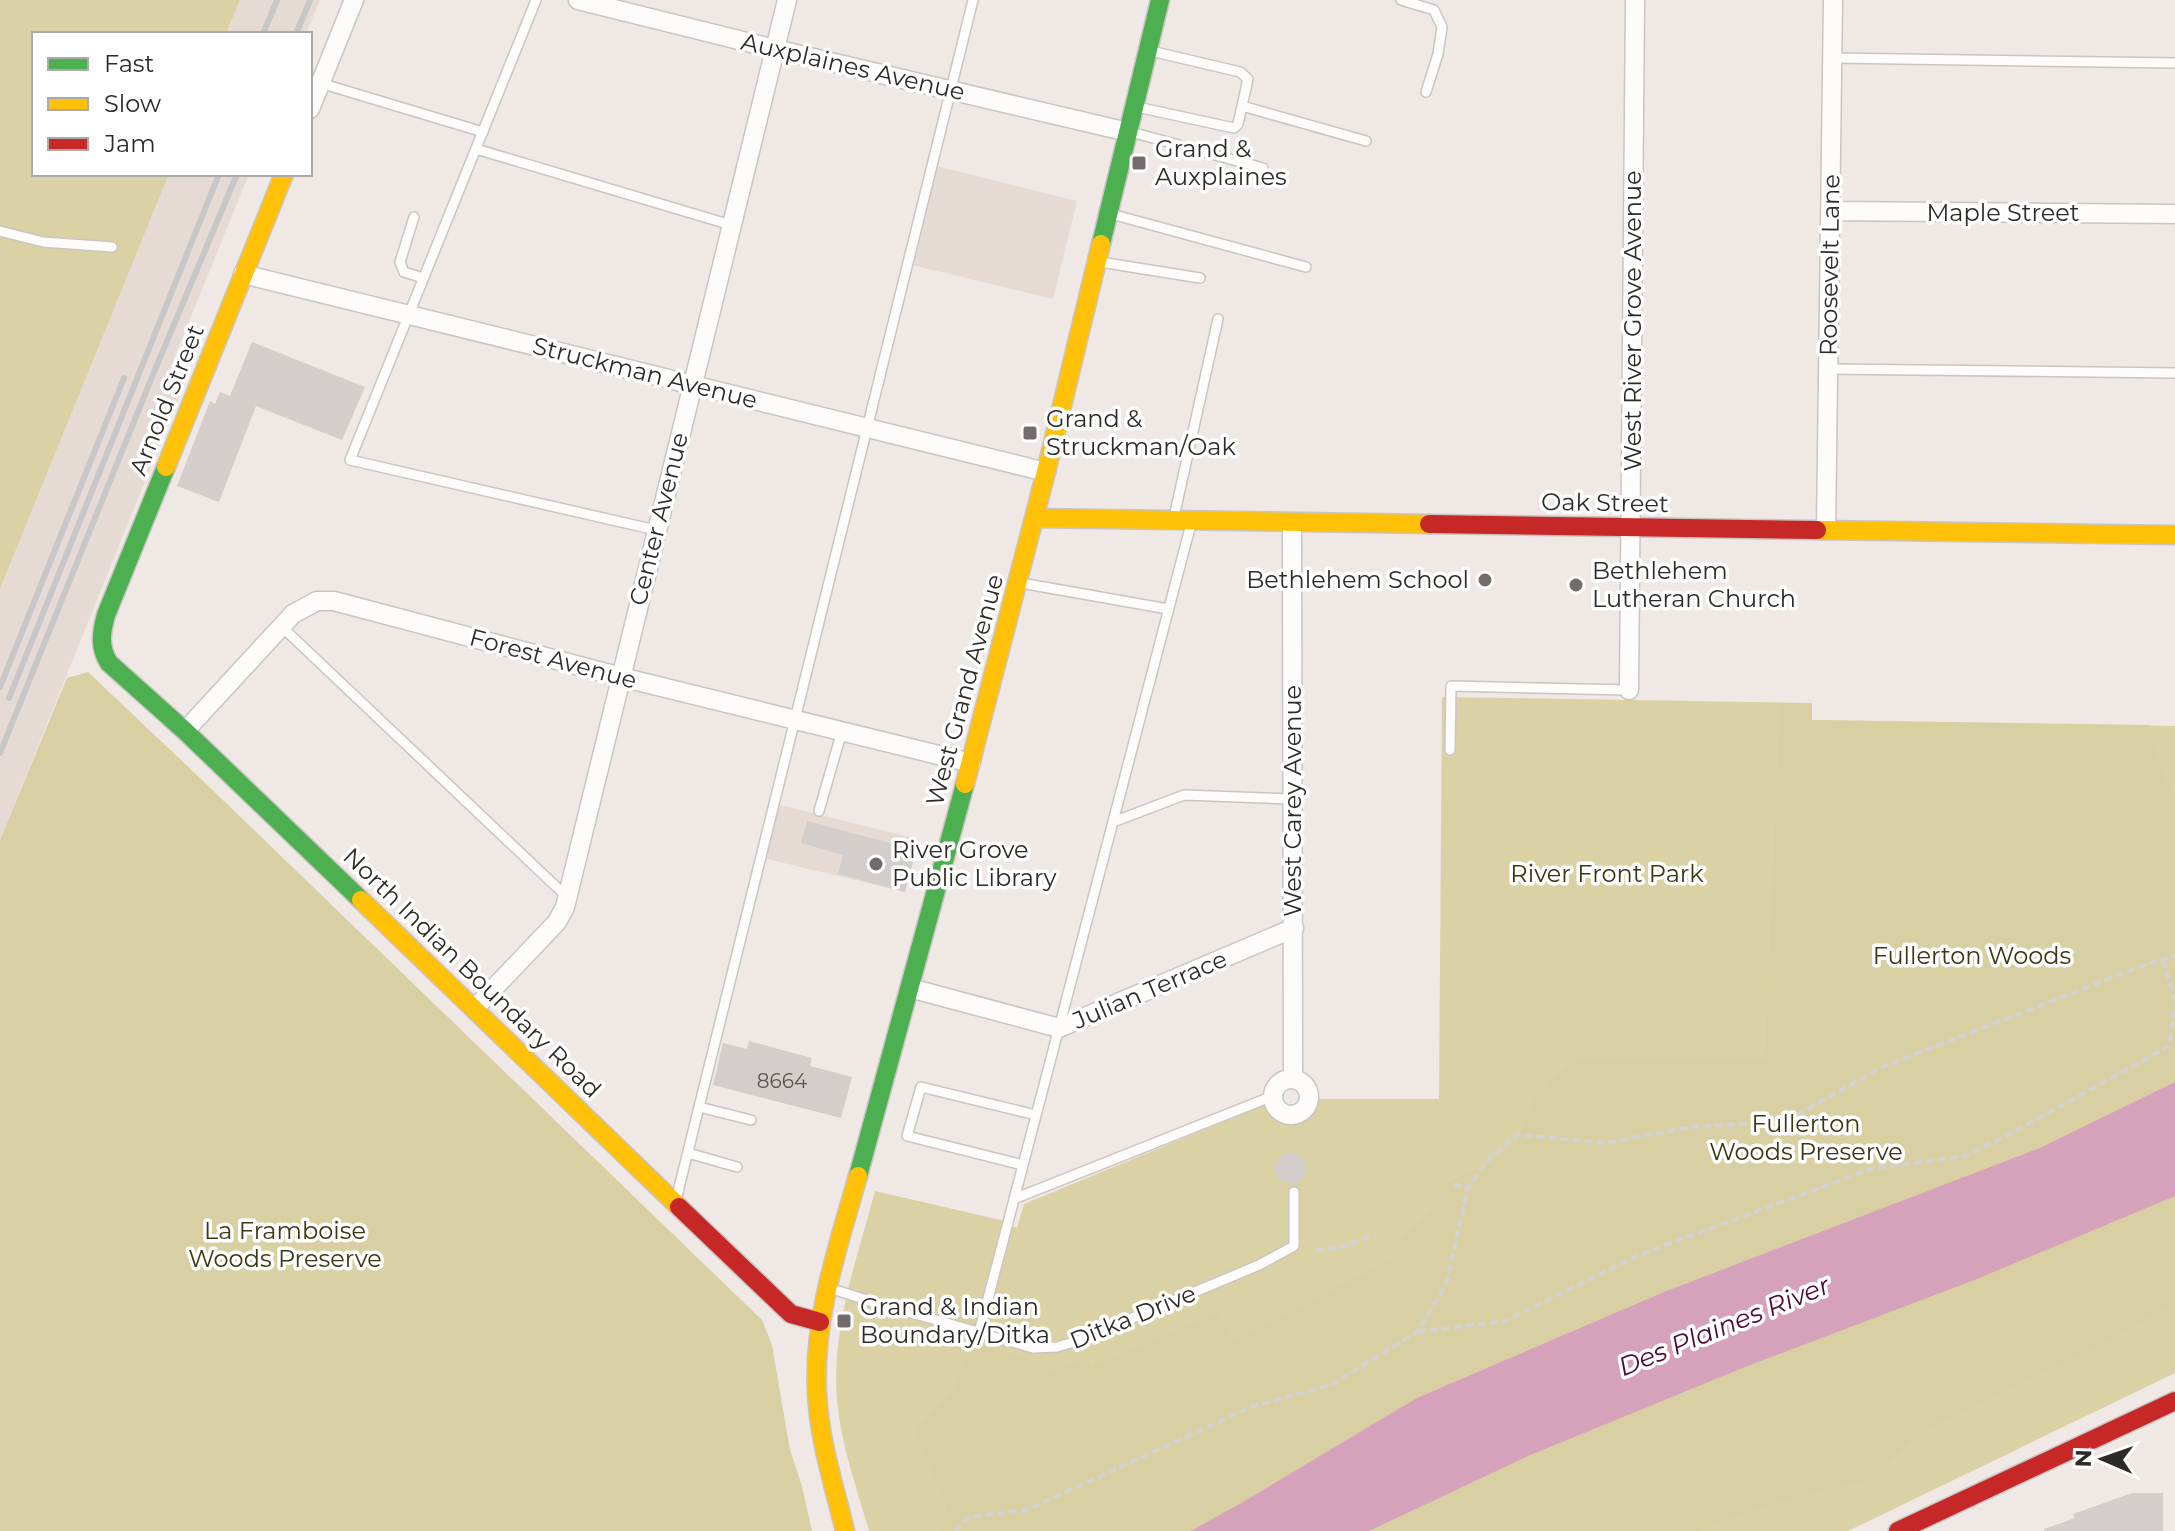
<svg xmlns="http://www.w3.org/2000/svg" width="2175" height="1531" font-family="Montserrat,sans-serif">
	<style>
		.built { fill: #e6dad4 }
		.green { fill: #dad2a4 }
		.forest { fill: #d8d0a2 }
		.water { fill: #d6a1bb }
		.building { fill: #d3cecb }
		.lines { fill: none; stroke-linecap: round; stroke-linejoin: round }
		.lane-casing { stroke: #cac5c3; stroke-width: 12 }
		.street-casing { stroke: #cac5c3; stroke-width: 21 }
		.fast-casing { stroke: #cac5c3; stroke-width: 21 }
		.slow-casing { stroke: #cac5c3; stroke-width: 21 }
		.jam-casing { stroke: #cac5c3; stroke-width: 21 }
		.path { stroke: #d4d2d1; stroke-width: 4; stroke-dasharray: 8 4; stroke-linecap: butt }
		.lane { stroke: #fdfcfb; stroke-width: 9 }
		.street { stroke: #fdfcfb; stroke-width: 18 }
		.fast { stroke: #4caf50; stroke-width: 18 }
		.slow { stroke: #ffc107; stroke-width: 18 }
		.jam { stroke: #c62828; stroke-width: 18 }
		.rail { stroke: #c9c7c6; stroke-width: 6 }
		.poi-dot { fill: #726c6a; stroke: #fff; stroke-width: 3 }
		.labels { text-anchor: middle; stroke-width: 7; stroke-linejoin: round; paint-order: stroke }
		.number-label { font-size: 20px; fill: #595552 }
		.street-label { font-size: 24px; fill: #2e2a28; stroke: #fff }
		.poi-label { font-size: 24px; fill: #2e2a28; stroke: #fff; text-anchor: start }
		.park-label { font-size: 24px; fill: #3b3713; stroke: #fff }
		.water-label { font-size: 26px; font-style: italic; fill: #4e0a35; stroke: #fff }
	</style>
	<rect width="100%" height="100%" fill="#efe8e5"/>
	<path class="built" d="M240,0H320L306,34H226Z
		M928,164L1077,201L1053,299L904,263Z
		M169,174H249L171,366L184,385L0,840V589Z
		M772,803L918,839L905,892L759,857Z"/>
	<path class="green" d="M0,0H240L226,34H34V174H169L0,589Z
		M1442,697L1812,703V720L2175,726V1373L1848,1531H869C857,1489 841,1445 837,1400C831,1329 857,1259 875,1191L1005,1221V1223L1017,1228L1024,1204L1266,1104C1268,1108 1269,1113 1272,1116C1287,1135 1312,1120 1315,1099H1439Z"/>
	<path class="forest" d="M88,672L201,779L762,1320L772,1345L790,1450L802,1486L812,1531H0V840L67,678Z
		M1780,703H1812V720L2149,725L2160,768L2175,797V1082L2041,1148L1664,1292L1417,1398L1243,1502L1191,1531H941L947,1508L915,1430L954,1389L972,1344L1031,1360H1046L1050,1372L1088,1359L1091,1367L1217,1313L1236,1340L1393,1259L1390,1246L1449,1196L1447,1182L1481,1168L1516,1145L1537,1091L1575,1060L1765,1059Z
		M2175,1196V1303L2097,1346L1928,1428L1867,1480L1814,1492L1727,1518L1698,1531H1369L1528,1456L1745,1367L1977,1279Z"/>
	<path class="water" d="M2175,1082V1196L1977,1279L1745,1367L1528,1456L1369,1531H1191L1243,1502L1417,1398L1664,1292L2040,1148Z"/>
	<path class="building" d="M252,342L365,387L342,440L256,406L219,502L177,486L210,401L215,404L220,392L230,396Z
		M807,821L916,850L905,892L838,874L843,855L801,843Z
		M749,1041L812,1058L810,1066L852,1077L841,1118L713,1085L723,1043L747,1049Z
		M1285,1154H1297L1306,1162V1174L1297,1183L1284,1182L1275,1175V1163Z
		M2132,1493H2163V1531H2044V1529L2075,1518L2073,1514Z"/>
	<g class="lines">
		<g class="lane-casing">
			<path id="lane" d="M536,0L350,460L656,530
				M1401,0L1434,10L1442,27L1438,54L1426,92
				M1832,58L2175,63
				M320,83L483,132
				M1242,106L1366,141
				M1137,107L1234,128L1238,124L1248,79L1240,72L1151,51
				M1131,132L1263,168
				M476,149L731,225
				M1111,214L1306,267
				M414,217L400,262L404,272L423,278
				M0,231L43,242L112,247
				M1100,262L1200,278
				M1828,369L2175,373
				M1174,517L1218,319
				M1021,583L1168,609
				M281,626L567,897
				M1450,750L1451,686L1629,690
				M819,811L842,731
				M1113,822L1184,795L1293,799
				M699,1107L751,1120
				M688,1153L737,1167
				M1023,1165L907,1136L921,1087L1036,1115
				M1014,1199L1273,1096
				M676,1200L973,0
				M829,1288L870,1301L1033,1348L1057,1347L1080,1340L1259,1265L1294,1246V1192
				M979,1333L1191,524"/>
		</g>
		<g class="street-casing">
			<path id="street" d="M578,0L775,49L1128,132
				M310,109L354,0
				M1830,211L2175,214
				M243,274L1046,472
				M1292,522L1293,1079
				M1826,530L1833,0
				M1629,690L1635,0
				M185,731L293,614L317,601H334L621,677L971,763
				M910,988L1059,1028L1294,928
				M475,1008L557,922L565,907L787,0
				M1273 1097a18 18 0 1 1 36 0a18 18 0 1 1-36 0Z"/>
		</g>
		<g class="fast-casing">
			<path id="fast" d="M1101,244L1160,0
				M166,467L106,615C101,633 99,647 109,663L185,731L361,900
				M858,1176L965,784"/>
		</g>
		<g class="slow-casing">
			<path id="slow" d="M166,467L284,174
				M1034,518L1429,524
				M1817,530L2175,535
				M965,784L1046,472L1101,244
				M361,900L679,1207
				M845,1531C834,1485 819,1440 817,1392C813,1318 838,1247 858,1176"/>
		</g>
		<g class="jam-casing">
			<path id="jam" d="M1429,524L1817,530
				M679,1207L791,1314L820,1322
				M1898,1531L2175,1401"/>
		</g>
		<path class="path" d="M2163,960L2175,1000
			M1454,1184L1467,1188
			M1316,1249L1340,1248L1375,1234
			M1418,1332L1505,1321L1639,1255L1871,1169L1965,1156L2014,1132L2169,1046L2175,1004
			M955,1531L969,1517L1027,1510L1251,1407L1331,1385L1417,1332L1446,1285L1468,1188L1489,1158L1518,1135L1605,1143L1692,1127L1787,1121L1880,1068L2147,964L2175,956"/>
		<use href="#lane" class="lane"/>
		<use href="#street" class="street"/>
		<use href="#fast" class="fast"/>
		<use href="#slow" class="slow"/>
		<use href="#jam" class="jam"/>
		<path class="rail" d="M263,34L277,0
			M296,34L310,0
			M0,687L124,378
			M9,698L219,174
			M0,753L152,377L237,174"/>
	</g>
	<g class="poi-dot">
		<rect x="1131" y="155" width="16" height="16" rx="4"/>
		<rect x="1022" y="425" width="16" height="16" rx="4"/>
		<circle cx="1485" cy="580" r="8"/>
		<circle cx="1576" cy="585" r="8"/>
		<circle cx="876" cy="864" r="8"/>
		<rect x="836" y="1313" width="16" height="16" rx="4"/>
	</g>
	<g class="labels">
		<g class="number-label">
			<text x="782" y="1088">8664</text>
		</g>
		<g class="street-label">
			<text transform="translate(853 67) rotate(13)" y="8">Auxplaines Avenue</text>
			<text x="2003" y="221">Maple Street</text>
			<text transform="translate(1830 265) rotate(-89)" y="8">Roosevelt Lane</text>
			<text transform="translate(1633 321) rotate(-90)" y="8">West River Grove Avenue</text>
			<text transform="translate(645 373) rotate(14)" y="8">Struckman Avenue</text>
			<text transform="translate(167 400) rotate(-68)" y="8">Arnold Street</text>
			<text transform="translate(1605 503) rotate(1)" y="8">Oak Street</text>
			<text transform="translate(659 519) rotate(-76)" y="8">Center Avenue</text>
			<text transform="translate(553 659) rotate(15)" y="8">Forest Avenue</text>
			<text transform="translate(965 690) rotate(-75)" y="8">West Grand Avenue</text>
			<text transform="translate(1293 801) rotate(-90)" y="8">West Carey Avenue</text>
			<text transform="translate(472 973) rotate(44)" y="8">North Indian Boundary Road</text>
			<text transform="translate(1150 990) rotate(-23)" y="8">Julian Terrace</text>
			<text transform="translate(1133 1317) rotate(-22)" y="8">Ditka Drive</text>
		</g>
		<g class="poi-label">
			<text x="1155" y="157">Grand &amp;<tspan x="1155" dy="28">Auxplaines</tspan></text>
			<text x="1046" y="427">Grand &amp;<tspan x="1046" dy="28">Struckman/Oak</tspan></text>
			<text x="1592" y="579">Bethlehem<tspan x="1592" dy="28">Lutheran Church</tspan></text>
			<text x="1469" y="588" text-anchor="end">Bethlehem School</text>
			<text x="892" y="858">River Grove<tspan x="892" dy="28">Public Library</tspan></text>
			<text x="860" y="1315">Grand &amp; Indian<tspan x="860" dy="28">Boundary/Ditka</tspan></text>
		</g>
		<g class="park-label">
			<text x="1607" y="882">River Front Park</text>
			<text x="1972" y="964">Fullerton Woods</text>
			<text x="1806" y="1132">Fullerton<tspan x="1806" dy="28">Woods Preserve</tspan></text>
			<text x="285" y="1239">La Framboise<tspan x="285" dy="28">Woods Preserve</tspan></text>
		</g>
		<g class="water-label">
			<text transform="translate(1724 1326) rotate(-22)" y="9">Des Plaines River</text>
		</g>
	</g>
	<rect x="32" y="32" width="280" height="144" fill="#ffffff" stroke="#abaaa9" stroke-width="2"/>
	<rect x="48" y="58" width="40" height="12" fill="#4caf50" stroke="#abaaa9" stroke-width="2"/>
	<text x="104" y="72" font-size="24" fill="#2e2a28">Fast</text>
	<rect x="48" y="98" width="40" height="12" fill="#ffc107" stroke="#abaaa9" stroke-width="2"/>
	<text x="104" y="112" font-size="24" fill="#2e2a28">Slow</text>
	<rect x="48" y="138" width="40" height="12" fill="#c62828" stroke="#abaaa9" stroke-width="2"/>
	<text x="104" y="152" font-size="24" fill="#2e2a28">Jam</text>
	<g transform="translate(2103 1459) rotate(272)" stroke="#ffffff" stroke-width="6" paint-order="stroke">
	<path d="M0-6L14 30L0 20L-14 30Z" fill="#2e2a28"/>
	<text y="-12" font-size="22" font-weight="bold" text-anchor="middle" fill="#2e2a28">N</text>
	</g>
</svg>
